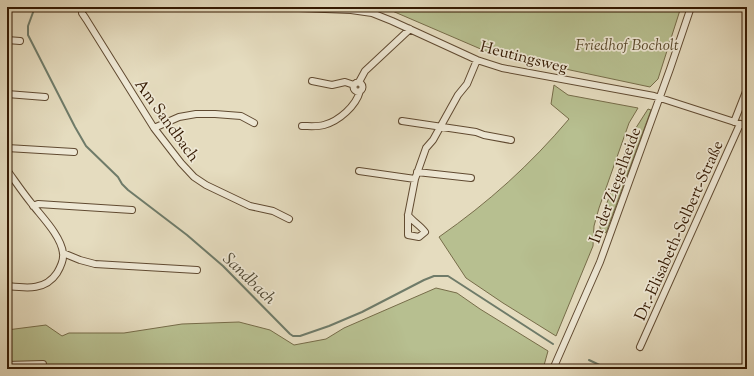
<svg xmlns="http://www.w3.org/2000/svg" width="754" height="376" font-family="'Sorts Mill Goudy',serif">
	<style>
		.green { fill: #b7bf90; stroke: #766c49 }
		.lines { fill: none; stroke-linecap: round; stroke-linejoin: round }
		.stream { stroke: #6f7b69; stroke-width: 2 }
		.street-casing { stroke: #604a31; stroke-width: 8 }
		.street { stroke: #eee8d5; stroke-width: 6 }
		.labels { text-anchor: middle; stroke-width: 3.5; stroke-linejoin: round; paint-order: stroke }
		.park-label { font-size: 16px; font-style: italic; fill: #5b4b2d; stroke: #eee8d5 }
		.street-label { font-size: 16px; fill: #341902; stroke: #eee8d5 }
		.water-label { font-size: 17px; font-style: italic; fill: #514a36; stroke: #eee8d5 }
	</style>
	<rect width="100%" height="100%" fill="#e5dcbf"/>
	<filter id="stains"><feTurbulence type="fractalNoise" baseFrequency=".005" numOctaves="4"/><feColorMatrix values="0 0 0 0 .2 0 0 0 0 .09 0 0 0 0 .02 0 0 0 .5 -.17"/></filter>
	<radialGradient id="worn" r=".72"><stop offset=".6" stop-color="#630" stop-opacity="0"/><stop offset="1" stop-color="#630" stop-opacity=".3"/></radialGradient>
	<path class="green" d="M383,7H681L658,79L650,87L490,53Z
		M554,85L568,95L638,108L629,123L599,208L594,226L593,246L556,336L503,303L466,278L439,237C489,202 530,165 569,119L551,104Z
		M648,109L651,110L606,233L600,229V222L632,134Z
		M436,288L457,293L480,309L548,351L543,369H7V330L46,325L62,336L69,333H124L182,324L239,322L270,330L294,345L326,339L344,328Z"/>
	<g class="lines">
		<path class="stream" d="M35,7L28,26V35L75,127L86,146L118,177L122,184L128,190L187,235L223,266L290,334L293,336H300L329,326L362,312L424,280L434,276H448L553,344
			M589,360L608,369"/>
		<g class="street-casing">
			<path id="street" d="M82,7V13L86,19L154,128L181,163L194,177L206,185L250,206L273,211L289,219
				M273,7L351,10L372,13L392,21L477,60L502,68L654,96L747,126
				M7,40L20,41
				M312,81L332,85L345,82L354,85
				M359,82L365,71L410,29
				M353.5 87a4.5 4.5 0 1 1 9 0a4.5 4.5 0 1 1-9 0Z
				M7,94L45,97
				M402,121L476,132L484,135L511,140
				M734,122L747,89
				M302,126C309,126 317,127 324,125C339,121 356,106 360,91
				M154,128L179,117L196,114H215L241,116L254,123
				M7,148L74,152
				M7,170C15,181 23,193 32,204C42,217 61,236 63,253C64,260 60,268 57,273C45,291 26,288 7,286
				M359,171L415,179
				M417,172L471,178
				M33,206L38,204L132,210
				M408,215C413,222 420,225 425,232L419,237L408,235V215L415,179L426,148L433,140L458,95L467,84L477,60
				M63,253L80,260L95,264L197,270
				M640,347L740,124
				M7,365L43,364
				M553,369L600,262L670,69L691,7"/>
		</g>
		<use href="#street" class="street"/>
	</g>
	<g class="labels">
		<g class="park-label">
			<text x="627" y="50">Friedhof Bocholt</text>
		</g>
		<g class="street-label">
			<text transform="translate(524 56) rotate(14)" y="6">Heutingsweg</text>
			<text transform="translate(168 120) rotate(54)" y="6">Am Sandbach</text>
			<text transform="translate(614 185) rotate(-70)" y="6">In der Ziegelheide</text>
			<text transform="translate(678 230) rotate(-66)" y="6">Dr.-Elisabeth-Selbert-Straße</text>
		</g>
		<g class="water-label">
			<text transform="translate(250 278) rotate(44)" y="6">Sandbach</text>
		</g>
	</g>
	<rect width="754" height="376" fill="none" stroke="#e5dcbf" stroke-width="24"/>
	<rect x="8" y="8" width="738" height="360" fill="none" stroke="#341902" stroke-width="2"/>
	<rect x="12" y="12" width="730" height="352" fill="none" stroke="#341902"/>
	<rect width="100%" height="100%" filter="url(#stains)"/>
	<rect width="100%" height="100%" fill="url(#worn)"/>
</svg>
